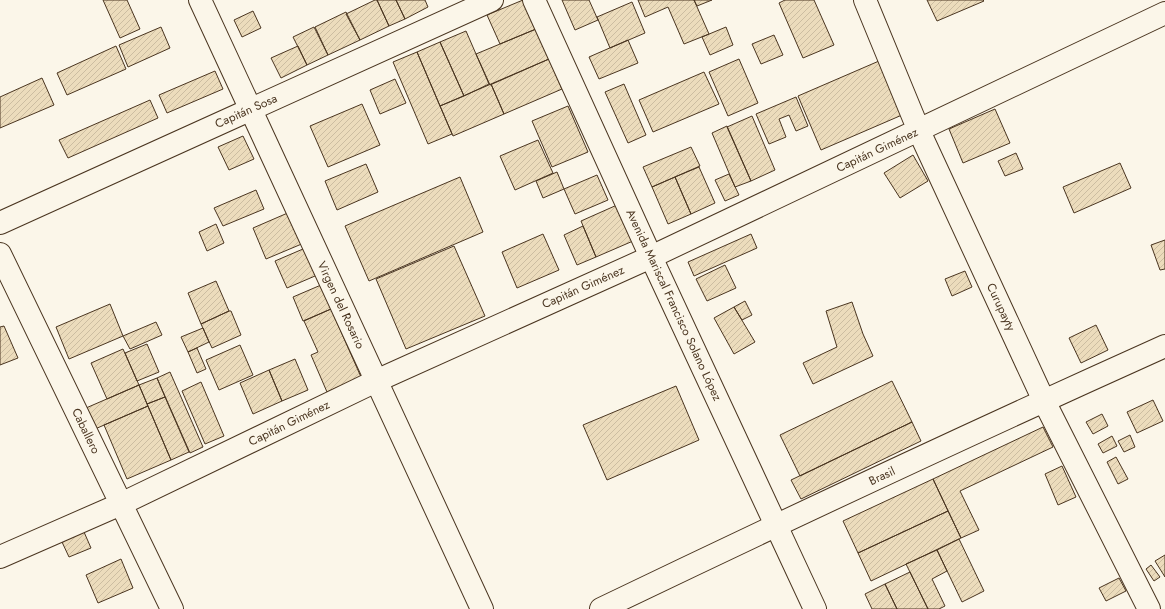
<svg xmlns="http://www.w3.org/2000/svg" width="1165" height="609" font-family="Jost,sans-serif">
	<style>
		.building { fill: url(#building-hatch); stroke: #4a3520 }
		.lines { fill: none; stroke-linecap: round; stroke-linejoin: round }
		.minor-casing { stroke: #4a3520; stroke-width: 24 }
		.major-casing { stroke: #4a3520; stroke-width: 24 }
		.minor { stroke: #fbf6e9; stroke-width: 22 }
		.major { stroke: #fbf6e9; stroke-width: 22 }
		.labels { text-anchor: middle; stroke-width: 3; stroke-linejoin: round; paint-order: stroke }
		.street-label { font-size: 12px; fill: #4a3520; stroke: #fbf6e9 }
	</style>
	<defs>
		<pattern id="building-hatch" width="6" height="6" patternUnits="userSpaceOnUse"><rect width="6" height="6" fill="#ecdcbc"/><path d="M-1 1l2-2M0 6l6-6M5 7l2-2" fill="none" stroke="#ccbda1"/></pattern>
	</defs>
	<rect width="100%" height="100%" fill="#fbf6e9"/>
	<path class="building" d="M103,0H127L140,29L120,38Z
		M375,0H377L389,26L360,40L346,14Z
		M377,0H396L405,19L389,26Z
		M396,0H425L428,7L405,19Z
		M523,0L536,29L500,44L487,15Z
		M562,0H589L598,20L575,30Z
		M638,0H694L709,34L684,44L668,7L645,17Z
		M694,0H712L697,6Z
		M785,0H814L834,45L803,58L779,3Z
		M927,0H983L984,1L937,21Z
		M632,2L645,33L610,48L597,17Z
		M253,11L261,28L242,37L234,20Z
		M346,12L360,40L328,55L315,27Z
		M161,27L170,48L128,67L119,45Z
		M314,27L328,55L307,65L293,37Z
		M726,27L733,45L710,55L702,37Z
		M536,29L549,59L490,85L476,54Z
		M466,31L489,84L464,96L440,42Z
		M774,35L783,55L761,64L752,44Z
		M628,40L638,63L599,79L589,57Z
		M440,42L464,96L440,106L417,52Z
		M116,46L126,69L67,95L57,73Z
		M298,46L307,65L281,78L271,58Z
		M417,52L452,134L428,144L393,62Z
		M549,59L562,89L504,114L491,84Z
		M739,59L758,103L728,116L709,72Z
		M879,61L902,115L821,150L798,96Z
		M215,71L223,89L167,113L159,95Z
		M704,72L719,104L653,132L639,100Z
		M42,78L54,105L0,128V97Z
		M395,79L406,103L380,114L370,90Z
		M491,84L504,114L453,136L440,106Z
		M624,84L646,135L628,143L605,92Z
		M796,97L808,126L796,131L789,115L779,119L786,137L769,144L756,114Z
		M150,100L158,118L68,158L59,140Z
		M362,104L380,145L328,167L310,126Z
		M568,106L588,152L552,167L532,121Z
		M995,109L1010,143L963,163L949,129Z
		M752,116L775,170L751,181L727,127Z
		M727,126L751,181L735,187L712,133Z
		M243,136L254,159L229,170L218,147Z
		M538,140L553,173L515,190L500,156Z
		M691,147L700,166L652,187L643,167Z
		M1016,153L1023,169L1005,176L998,161Z
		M913,155L928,181L900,198L884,173Z
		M1120,163L1131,188L1074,213L1063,187Z
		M366,164L378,192L337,210L325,181Z
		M699,167L715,203L691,214L675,177Z
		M557,172L564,189L543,198L536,181Z
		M729,174L739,195L725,201L715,180Z
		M597,175L608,200L575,214L564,189Z
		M460,177L483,232L369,281L345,226Z
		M675,177L691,214L668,224L652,187Z
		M256,190L264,209L223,226L214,208Z
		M617,205L633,241L596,257L581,221Z
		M290,212L304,243L266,259L253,228Z
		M216,224L224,243L207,251L199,232Z
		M583,226L596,257L577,265L564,235Z
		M543,234L559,270L517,288L502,252Z
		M751,234L757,248L694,276L688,262Z
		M1165,240V269L1160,270L1151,245Z
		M310,246L322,273L287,288L275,261Z
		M454,246L485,316L406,349L376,279Z
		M725,265L736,288L707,301L696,279Z
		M965,271L972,287L952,296L945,279Z
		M216,281L229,311L201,324L188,293Z
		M321,285L331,309L303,321L293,297Z
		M745,301L752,315L742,320L734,307Z
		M852,302L863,334L873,356L813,384L803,363L837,347L826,311Z
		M110,304L123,336L69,359L56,327Z
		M734,307L755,342L734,354L714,318Z
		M331,309L361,377L327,392L311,355L318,352L304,321Z
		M229,311H231L241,335L212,348L201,324Z
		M156,322L162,335L130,349L123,336Z
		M1096,325L1108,350L1081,363L1069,338Z
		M4,326L18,358L0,365V327Z
		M203,328L209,342L188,352L181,337Z
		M147,344L159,372L137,381L125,353Z
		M240,345L253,375L219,390L206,360Z
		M197,348L206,369L197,373L188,352Z
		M123,349L139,385L107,399L91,363Z
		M295,359L308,390L282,401L269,370Z
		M269,370L282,401L253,414L240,383Z
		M170,372L203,447L190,453L157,378Z
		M157,378L165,397L147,404L139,385Z
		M892,381L912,422L800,476L780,435Z
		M201,382L224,436L205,444L182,391Z
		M139,385L148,406L95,429L86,408Z
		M676,386L699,440L607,480L583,425Z
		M165,397L189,452L171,460L147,404Z
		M1153,400L1163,421L1137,433L1127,412Z
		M148,406L171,460L127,479L104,425Z
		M1102,414L1108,426L1093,434L1086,422Z
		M912,422L921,441L801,499L791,480Z
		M1043,427L1053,447L960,491L979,530L961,538L933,479Z
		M1130,435L1135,447L1124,452L1118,441Z
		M1112,436L1117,446L1103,453L1098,444Z
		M1116,457L1128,479L1118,484L1107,462Z
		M1062,466L1076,497L1058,505L1045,474Z
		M933,479L948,511L858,553L843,521Z
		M948,511L961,538L871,581L858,553Z
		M84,532L91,548L69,557L62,542Z
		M959,539L984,591L962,602L937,550Z
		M937,550L947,571L932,579L945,606L939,609H928L906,564Z
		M1165,555V577L1155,561Z
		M121,559L133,588L98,603L86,575Z
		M1151,565L1160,577L1154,581L1146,569Z
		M910,572L928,609H897L885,584Z
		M1119,578L1126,591L1106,601L1099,588Z
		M885,584L897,609H872L865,594Z"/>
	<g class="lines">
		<g class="minor-casing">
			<path id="minor" d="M865,0L919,131L1044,401L1149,609
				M0,223L492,0
				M0,254L172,609
				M0,557L121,504L376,381L651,257L1165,13
				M601,609C788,519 976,431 1165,346"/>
		</g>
		<g class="major-casing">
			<path id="major" d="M200,0L482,609
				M534,0L651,257L815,609"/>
		</g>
		<use href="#minor" class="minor"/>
		<use href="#major" class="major"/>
	</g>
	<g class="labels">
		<g class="street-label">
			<text transform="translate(246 111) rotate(-24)" y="4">Capitán Sosa</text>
			<text transform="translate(877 150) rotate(-25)" y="4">Capitán Giménez</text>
			<text transform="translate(583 287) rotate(-24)" y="4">Capitán Giménez</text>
			<text transform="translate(341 305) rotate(65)" y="4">Virgen del Rosario</text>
			<text transform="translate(674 305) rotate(65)" y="4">Avenida Mariscal Francisco Solano López</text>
			<text transform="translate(1001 307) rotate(65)" y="4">Curupayty</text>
			<text transform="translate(289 423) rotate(-26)" y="4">Capitán Giménez</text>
			<text transform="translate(86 431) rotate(64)" y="4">Caballero</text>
			<text transform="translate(882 476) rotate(-25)" y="4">Brasil</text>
		</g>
	</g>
</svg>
